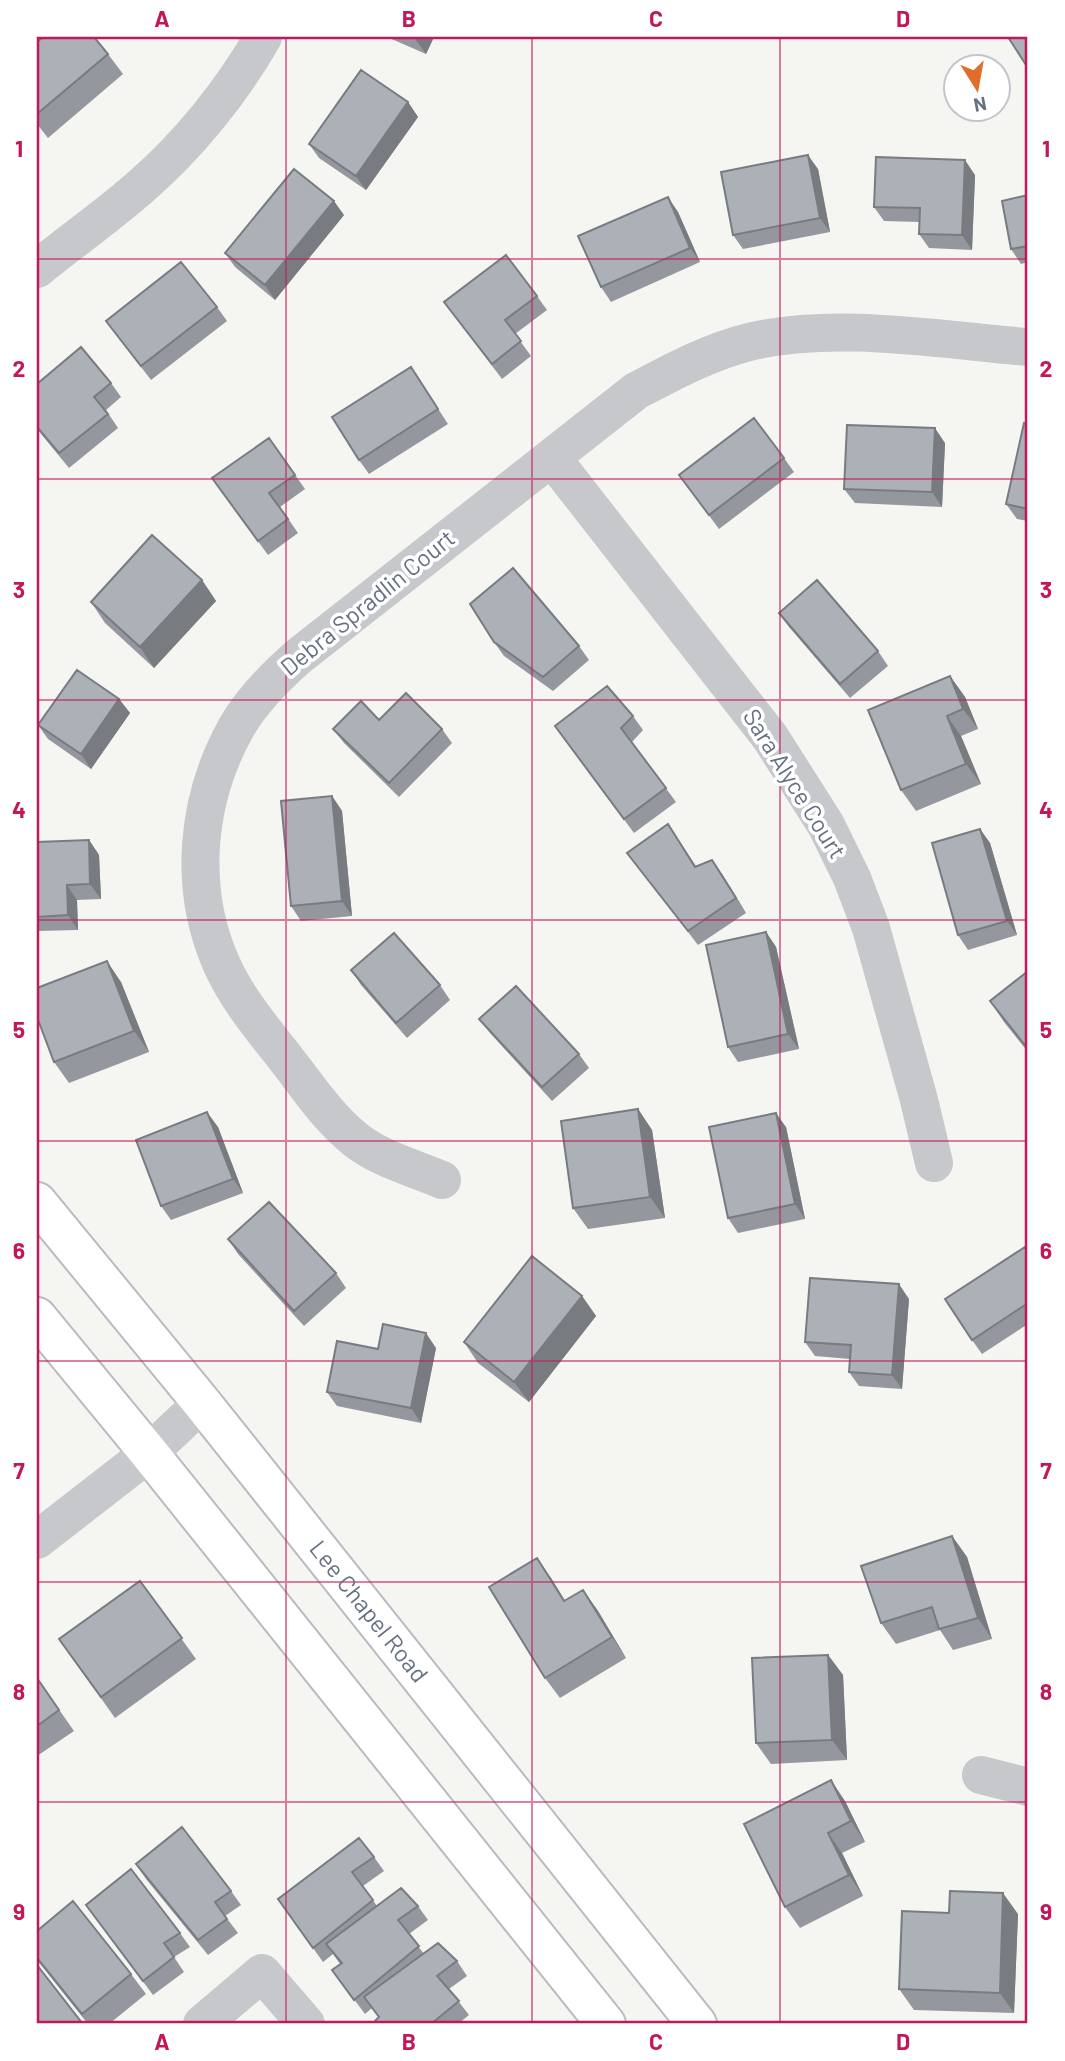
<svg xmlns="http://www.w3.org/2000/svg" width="1065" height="2061" font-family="Barlow,sans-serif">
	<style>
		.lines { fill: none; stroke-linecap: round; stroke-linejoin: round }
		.secondary-casing { stroke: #b8bbc0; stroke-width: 42 }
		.street { stroke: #c6c8cc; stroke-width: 38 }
		.secondary { stroke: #fff; stroke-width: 38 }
		.wall { fill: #94989e }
		.shaded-wall { fill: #787c81 }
		.building { fill: #acb1b8; stroke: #787c81; stroke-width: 2 }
		.grid { fill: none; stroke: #c2185b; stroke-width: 2; stroke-opacity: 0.55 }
		.labels { text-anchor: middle; stroke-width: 7; stroke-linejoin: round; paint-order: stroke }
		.street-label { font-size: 24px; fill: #657183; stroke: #fff }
		.neatline { fill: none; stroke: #c2185b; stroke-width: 2.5 }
		.grid-label { font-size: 23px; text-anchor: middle; font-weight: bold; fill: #c2185b }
	</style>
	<rect width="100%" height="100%" fill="#f5f6f2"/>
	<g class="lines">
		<g class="secondary-casing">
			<g id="secondary">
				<path id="s1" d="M37,1202L202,1403L697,2024"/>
				<path d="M37,1317L149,1453L606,2024"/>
			</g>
		</g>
		<path class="street" d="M37,269C70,242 106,217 138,189C187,147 231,93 263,37
			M552,458L770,737L826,825L852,878L871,928L919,1100L934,1163
			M442,1180C414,1168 380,1159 356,1140C327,1117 306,1084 283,1055C260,1026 236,997 221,963C188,887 196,800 236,728C252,700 275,677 299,656L636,391C672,372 709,352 749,342C836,321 940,340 1028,347
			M37,1540L149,1453L202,1403
			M981,1775L1028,1787
			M202,2024L262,1973L306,2024"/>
		<use href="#secondary" class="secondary"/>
	</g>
	<path class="wall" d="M387,37H434L426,54Z
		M37,42L108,54L123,74L48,138L37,124Z
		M408,102L418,117L366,190L319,158L309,144Z
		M818,169L830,232L743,249L733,235Z
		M975,175L972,250L929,248L919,234L920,222L884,221L874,207Z
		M1028,195V262L1021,264L1011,249Z
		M678,212L700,262L611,302L601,287Z
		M344,215L275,300L235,267L225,253Z
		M537,296L547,310L515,334L531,356L502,379L444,302Z
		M217,307L227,321L151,380L106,321Z
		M411,367L448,424L369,474L359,460Z
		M111,383L121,397L106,410L118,428L69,468L37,429V384Z
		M1028,424V521L1017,519L1006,504Z
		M269,438L305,489L280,507L298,533L268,555L212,478Z
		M945,443L942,507L855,503L844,489Z
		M784,458L794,472L719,529L679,475Z
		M202,580L216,601L154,668L105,623L91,602Z
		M779,613L878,651L888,666L850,698L789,627Z
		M494,642L579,646L589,660L553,691L504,656Z
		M950,676L965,697L978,729L961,736L981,784L916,811L901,790Z
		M119,699L130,713L91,769L48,739L38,725Z
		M633,716L643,730L632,742L676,802L634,833L565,740Z
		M379,720L442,729L452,743L399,797L344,743L333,729Z
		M332,796L342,811L352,916L301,921L291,906Z
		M668,824L696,866L722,874L746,913L698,945L627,853Z
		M980,829L990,843L1017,935L968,950L958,935Z
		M89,840L99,855L101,899L77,900L78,930L37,931V842Z
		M766,932L776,947L799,1049L738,1062L728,1047Z
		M351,970L440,985L450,1000L407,1038L361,985Z
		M1028,971V1052L1004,1022L990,1001Z
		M121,982L149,1052L69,1083L54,1062Z
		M479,1019L579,1054L589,1068L552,1101L490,1033Z
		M638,1109L652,1130L665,1218L588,1229L573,1208Z
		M218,1127L243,1193L171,1220L161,1206Z
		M786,1127L805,1219L738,1233L728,1218Z
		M228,1239L336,1273L346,1288L304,1326L238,1254Z
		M1028,1252V1324L982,1354L972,1340Z
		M582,1296L596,1316L529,1402L478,1363L464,1342Z
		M909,1299L902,1389L859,1386L849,1372L850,1359L815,1356L805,1342Z
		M436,1348L421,1423L337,1406L327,1392L378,1349Z
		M952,1536L967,1557L992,1639L953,1650L940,1630L896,1644L881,1623Z
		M551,1578L565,1601L583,1590L598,1611L626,1658L560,1698L545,1678Z
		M140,1581L196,1659L115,1718L59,1639Z
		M828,1655L843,1675L847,1760L771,1764L756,1743Z
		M37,1678L74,1731L37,1756Z
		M845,1801L865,1842L842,1853L863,1896L800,1928L785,1907Z
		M374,1857L384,1871L363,1886L377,1906H418L428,1920L409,1934L424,1954L457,1961L467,1976L449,1989L469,2015L458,2024H372L379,2017L372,2008L365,2014L332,1970L340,1964L333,1954L323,1962L278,1899Z
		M136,1864L231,1891L241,1905L225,1916L238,1933L208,1955L146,1879Z
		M86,1905L180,1933L190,1947L174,1957L184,1972L153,1995Z
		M949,1913L1018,1914L1014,2013L914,2010L899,1989Z
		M37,1931L131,1974L146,1994L109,2024H88L37,1960Z"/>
	<path class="shaded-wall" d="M417,37H434L426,54L416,40Z
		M408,102L418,117L366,190L356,176Z
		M808,155L818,169L830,232L820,218Z
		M965,160L975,175L972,250L962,235Z
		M668,197L678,212L700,262L690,248Z
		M334,201L344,215L275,300L265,285Z
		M935,428L945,443L942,507L932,492Z
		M202,580L216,601L154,668L140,647Z
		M950,676L965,697L978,729L963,709Z
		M119,699L130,713L91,769L81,754Z
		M947,716L961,736L981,784L966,764Z
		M332,796L342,811L352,916L342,901Z
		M980,829L990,843L1017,935L1007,921Z
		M89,840L99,855L101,899L90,884Z
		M712,860L722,874L746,913L736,898Z
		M67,885L77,900L78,930L68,915Z
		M766,932L776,947L799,1049L788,1034Z
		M107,961L121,982L149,1052L134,1031Z
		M638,1109L652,1130L665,1218L650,1197Z
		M207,1112L218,1127L243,1193L233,1179Z
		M776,1113L786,1127L805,1219L795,1204Z
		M899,1284L909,1299L902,1389L892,1375Z
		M582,1296L596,1316L529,1402L514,1382Z
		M426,1333L436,1348L421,1423L411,1408Z
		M952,1536L967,1557L992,1639L978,1618Z
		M537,1558L551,1578L578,1622L564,1601Z
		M583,1590L598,1611L626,1658L612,1637Z
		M828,1655L843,1675L847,1760L832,1740Z
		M831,1780L845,1801L865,1842L851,1821Z
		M828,1833L842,1853L863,1896L849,1875Z
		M1003,1893L1018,1914L1014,2013L1000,1993Z"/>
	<path class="building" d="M43,37H94L108,54L37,114V42Z
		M1008,37H1028V68Z
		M361,70L408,102L356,176L309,144Z
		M808,155L820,218L733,235L721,172Z
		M876,157L965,160L962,235L919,234L920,208L874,207Z
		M294,169L334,201L265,285L225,253Z
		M1028,195V246L1011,249L1002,201Z
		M668,197L690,248L601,287L578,236Z
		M506,255L537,296L505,320L521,341L492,364L444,302Z
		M181,262L217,307L141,366L106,321Z
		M81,347L111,383L94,397L108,414L59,453L37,427V384Z
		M411,367L438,409L359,460L332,417Z
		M754,418L784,458L709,515L679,475Z
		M1024,423L1028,424V509L1006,504Z
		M847,425L935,428L932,492L844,489Z
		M269,438L295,475L269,493L288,519L258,541L212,478Z
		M152,535L202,580L140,647L91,602Z
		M513,568L579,646L543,677L494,642L470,604Z
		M817,580L878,651L840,684L779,613Z
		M77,670L119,699L81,754L38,725Z
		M950,676L963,709L947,716L966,764L901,790L868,710Z
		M607,686L633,716L621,728L666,788L624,819L555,726Z
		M406,693L442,729L389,783L333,729L361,701L379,720Z
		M332,796L342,901L291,906L281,801Z
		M668,824L695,867L712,860L736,898L688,931L627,853Z
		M980,829L1007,921L958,935L932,843Z
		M89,840L90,884L67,885L68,915L37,917V842Z
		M766,932L788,1034L728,1047L706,945Z
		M394,933L440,985L396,1023L351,970Z
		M107,961L134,1031L54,1062L37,1017V988Z
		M1028,971V1049L990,1001Z
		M516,986L579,1054L542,1087L479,1019Z
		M638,1109L650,1197L573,1208L561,1121Z
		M207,1112L233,1179L161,1206L136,1140Z
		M776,1113L795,1204L728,1218L709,1127Z
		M269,1202L336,1273L294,1311L228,1239Z
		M1025,1247L1028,1252V1303L972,1340L945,1299Z
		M532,1256L582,1296L514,1382L464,1342Z
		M810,1278L899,1284L892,1375L849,1372L851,1345L805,1342Z
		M383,1324L426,1333L411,1408L327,1392L337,1341L378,1349Z
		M952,1536L978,1618L939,1629L932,1607L881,1623L861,1566Z
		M537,1558L564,1601L583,1590L612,1637L545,1678L489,1587Z
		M1027,1565H1028V1638H1026Z
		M140,1581L182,1638L101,1697L59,1639Z
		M828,1655L832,1740L756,1743L752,1658Z
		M37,1678L59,1710L37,1726Z
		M831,1780L851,1821L828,1833L849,1875L785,1907L744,1824Z
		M182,1827L231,1891L215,1902L227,1919L198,1940L136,1864Z
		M359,1838L374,1857L352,1872L373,1900L313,1948L278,1899Z
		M131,1869L180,1933L164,1943L174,1957L143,1981L86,1905Z
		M401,1888L418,1906L398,1920L419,1946L354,2000L332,1970L342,1963L326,1944Z
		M950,1891L1003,1893L1000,1993L899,1989L902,1911L949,1913Z
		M73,1901L131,1974L82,2014L37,1958V1931Z
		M438,1943L457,1961L437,1976L459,2001L431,2024H372L379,2017L364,1997Z
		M37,1965L82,2023L80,2024H37Z"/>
	<path class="grid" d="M286,37V2024M532,37V2024M780,37V2024M37,259H1028M37,479H1028M37,700H1028M37,920H1028M37,1141H1028M37,1361H1028M37,1582H1028M37,1802H1028"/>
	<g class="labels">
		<g class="street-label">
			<text transform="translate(368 603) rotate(-39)" y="8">Debra Spradlin Court</text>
			<text transform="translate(794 784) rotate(58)" y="8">Sara Alyce Court</text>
			<text dy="8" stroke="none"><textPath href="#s1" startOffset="527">Lee Chapel Road</textPath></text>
		</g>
	</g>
	<rect width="1065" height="2061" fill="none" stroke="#ffffff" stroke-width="77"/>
	<g transform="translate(977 88) rotate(169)"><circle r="33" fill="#ffffff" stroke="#c1c6cd" stroke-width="2"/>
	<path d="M0-5L12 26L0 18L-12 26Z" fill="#e06e28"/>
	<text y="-10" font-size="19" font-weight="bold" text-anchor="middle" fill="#657183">N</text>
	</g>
	<rect x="38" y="38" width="988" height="1984" class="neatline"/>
	<g class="grid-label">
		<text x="162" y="27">A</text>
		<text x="409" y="27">B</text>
		<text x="656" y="27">C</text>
		<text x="903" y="27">D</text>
		<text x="19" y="157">1</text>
		<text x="1046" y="157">1</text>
		<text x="19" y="377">2</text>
		<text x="1046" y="377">2</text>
		<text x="19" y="598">3</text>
		<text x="1046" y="598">3</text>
		<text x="19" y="818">4</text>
		<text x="1046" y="818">4</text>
		<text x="19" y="1038">5</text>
		<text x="1046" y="1038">5</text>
		<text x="19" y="1259">6</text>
		<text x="1046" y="1259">6</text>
		<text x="19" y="1479">7</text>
		<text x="1046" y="1479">7</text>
		<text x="19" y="1700">8</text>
		<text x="1046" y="1700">8</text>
		<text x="19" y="1920">9</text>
		<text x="1046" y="1920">9</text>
		<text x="162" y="2050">A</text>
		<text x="409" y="2050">B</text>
		<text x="656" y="2050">C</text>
		<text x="903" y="2050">D</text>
	</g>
</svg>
